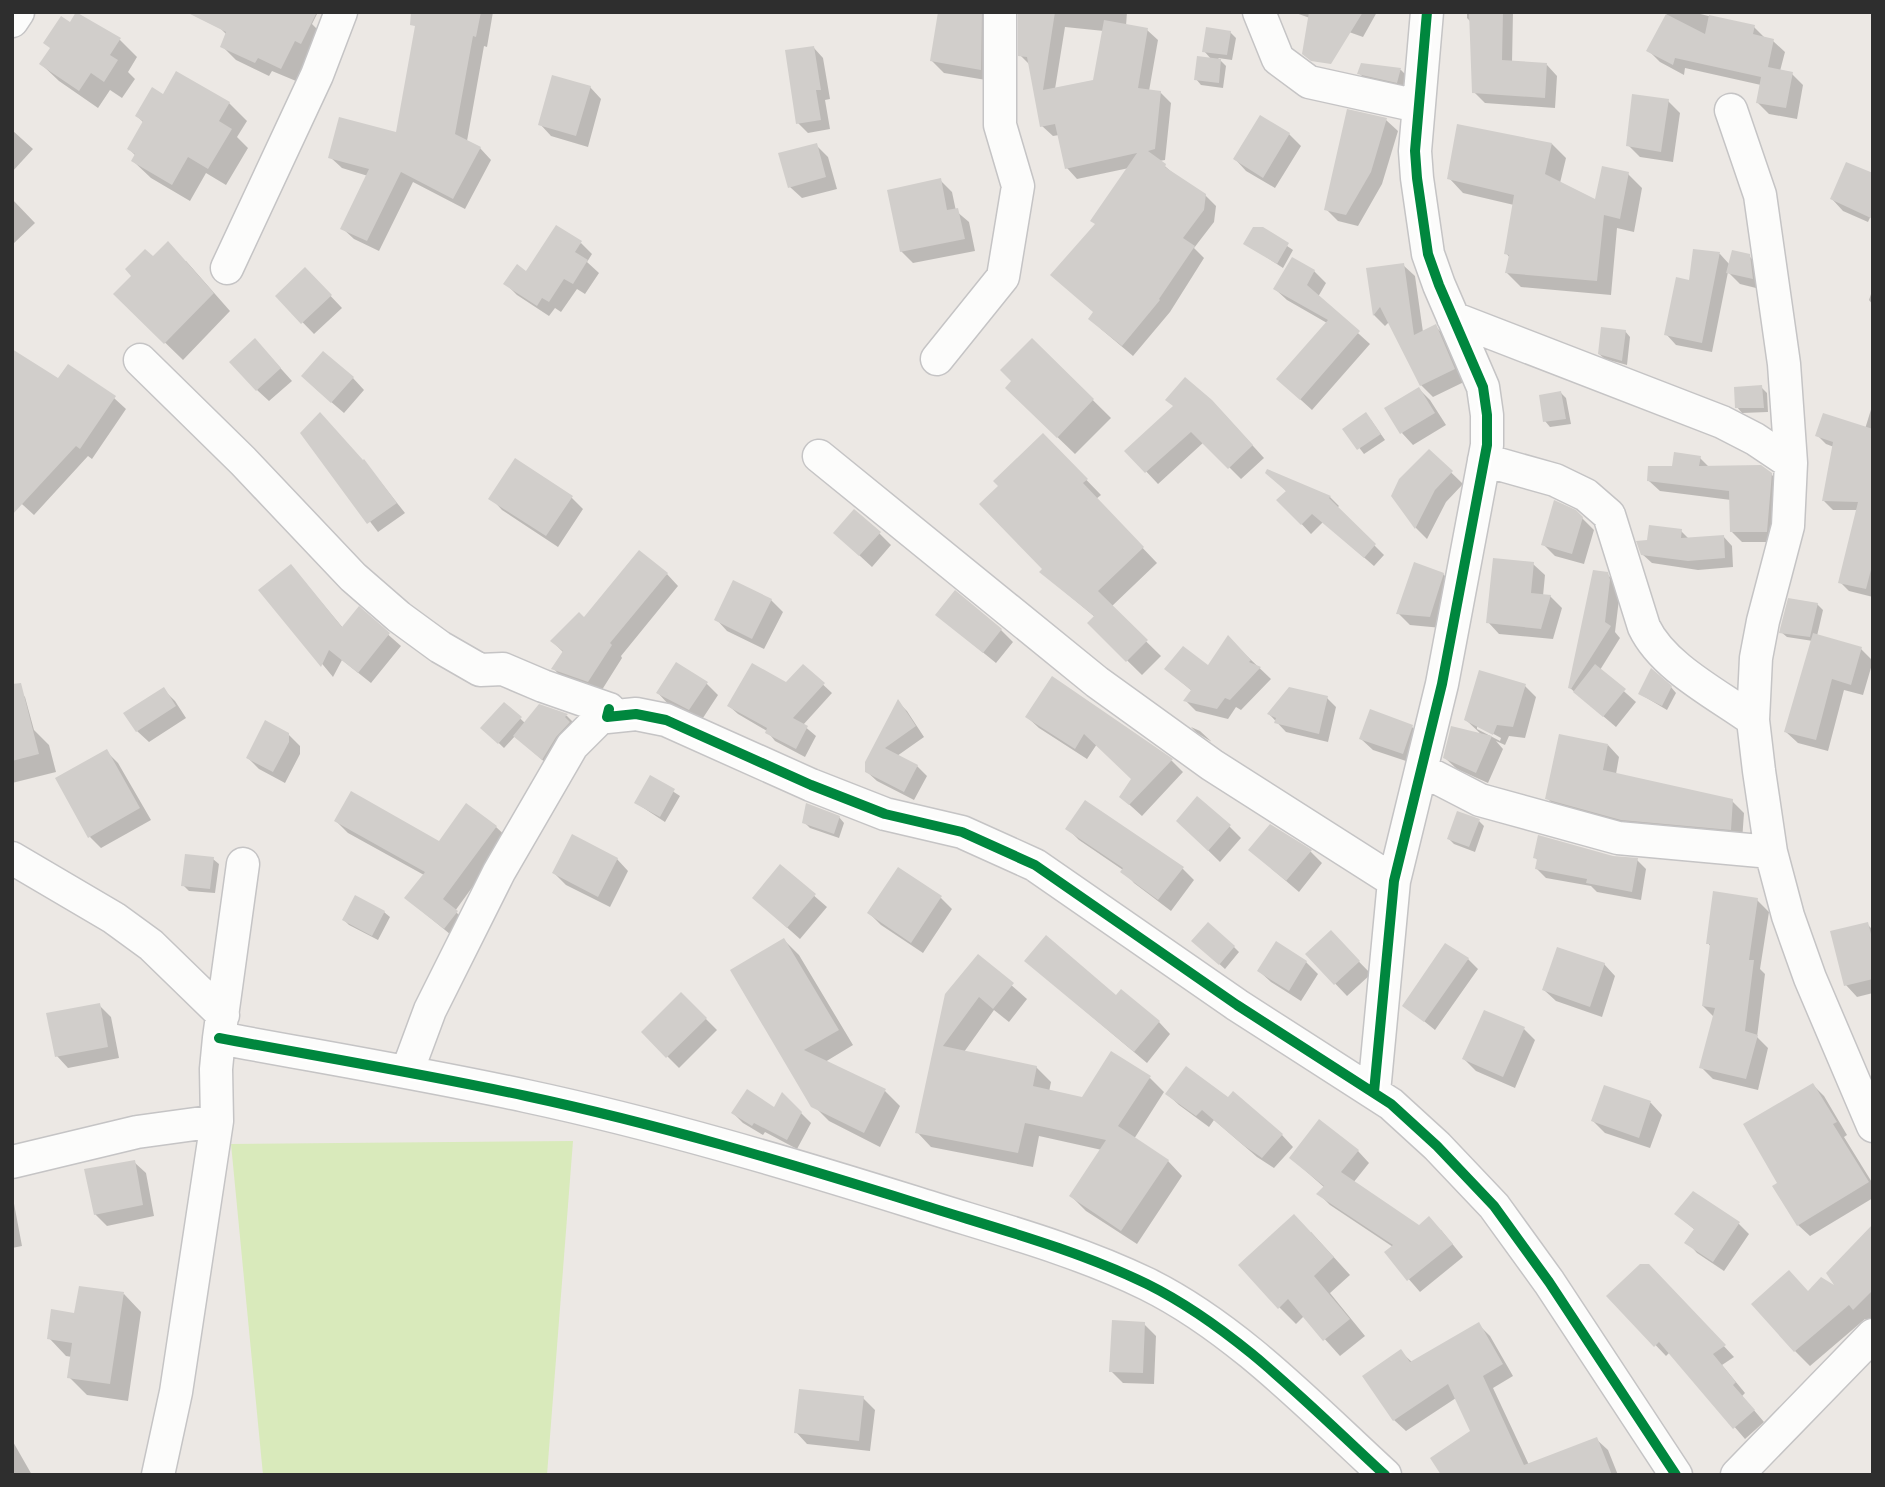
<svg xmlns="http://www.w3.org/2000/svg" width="1885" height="1487" font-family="Roboto,sans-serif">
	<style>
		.pitch { fill: #d9eabb }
		.shadow { fill: #0003; fill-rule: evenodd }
		.building { fill: #d1cecb }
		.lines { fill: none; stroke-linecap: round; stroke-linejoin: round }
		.minor-casing { stroke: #c5c4c5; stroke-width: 35 }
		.minor { stroke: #fcfcfb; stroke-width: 32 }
		.cycleway-casing { stroke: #fff; stroke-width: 15 }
		.cycleway { stroke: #00873e; stroke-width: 10 }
	</style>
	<rect width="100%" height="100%" fill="#ece8e4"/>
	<path class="pitch" d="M573,1141L547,1475H263L231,1144Z"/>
	<path class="shadow" d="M225,12H318L312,24L325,37L309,54L296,81L272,71L269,76L236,60L222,46L227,35L219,27Z
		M409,12H493L487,47L484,46L467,141L480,148L491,160L465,209L413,182L379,251L354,239L342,228L368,176L342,168L330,157L397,134L417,21Z
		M940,12H998L992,81L944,73L932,61Z
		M1020,12H1127L1126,26L1147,30L1158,40L1149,91L1160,92L1171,103L1165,160L1159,161L1175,175L1205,195L1216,206L1214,222L1194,248L1204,258L1170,312L1133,356L1101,329L1095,313L1097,225L1129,168L1077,179L1067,168L1059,135L1053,136L1042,126L1030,65L1020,55ZM1065,27L1104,31L1095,82L1055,89Z
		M1293,12H1377L1363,37Z
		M1467,12H1513L1512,63L1547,65L1557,76L1555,108L1485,103L1474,92L1471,22L1467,18Z
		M1668,12H1692L1754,27L1765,38L1773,41L1785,52L1780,71L1792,74L1803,85L1797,119L1769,114L1758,103L1761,85L1685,68L1684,75L1660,62L1649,51Z
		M71,25L120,40L137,57L128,72L135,79L122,98L110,90L98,108L59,81L41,64Z
		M1230,32L1236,38L1232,60L1218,58L1226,66L1223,88L1201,85L1196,79L1212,60L1204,51Z
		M814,48L823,58L830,99L825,100L830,129L808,133L798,123Z
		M1362,65L1401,70L1406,75L1403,87L1365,79L1359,73Z
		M590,87L601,99L588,147L551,136L540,124Z
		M164,96L229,103L247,121L237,137L248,148L226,185L206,173L190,201L151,178L133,161L136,156L129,149L144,123L137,116Z
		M1668,101L1680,113L1673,162L1640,157L1628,145Z
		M1386,120L1398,131L1382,184L1358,226L1338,221L1326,209Z
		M12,130L33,149L12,172Z
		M1289,134L1301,146L1275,188L1246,171L1235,159Z
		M1552,144L1566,158L1560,183L1597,201L1628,174L1642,188L1634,232L1617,228L1611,295L1521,287L1507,273L1510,258L1506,253L1514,205L1463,193L1449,178Z
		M816,145L828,157L837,189L802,198L790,187Z
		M940,180L952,192L956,211L969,222L975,251L913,263L901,251Z
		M12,199L35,223L12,245Z
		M1832,199L1873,211L1868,222L1843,211Z
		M1262,229L1293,250L1283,268L1245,243Z
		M581,243L592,254L587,262L599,273L585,294L577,289L561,312L555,308L549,316L517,295L506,284Z
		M1695,251L1720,254L1730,265L1749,256L1761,268L1764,290L1740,284L1728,272L1712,352L1676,345L1666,334L1690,282Z
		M153,259L186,261L230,311L183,360L115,294Z
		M1403,265L1415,276L1423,332L1435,326L1447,338L1466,381L1433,397L1421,385L1389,322L1385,326L1374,315L1368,269Z
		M305,269L342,308L314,334L277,296Z
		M1314,271L1326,283L1318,297L1370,344L1312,410L1290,390L1327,323L1287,300L1275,289Z
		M1873,288V305L1869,300Z
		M1625,331L1630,337L1627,365L1605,359L1599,354Z
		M1032,340L1111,418L1075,454L1025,406Z
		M266,352L292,381L269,401L257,390Z
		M353,378L364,390L344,413L315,388Z
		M58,380L114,398L126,409L92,459L88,456L34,515L12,495Z
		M1761,387L1767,393L1768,412L1742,413L1737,407Z
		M1419,389L1430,400L1446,425L1413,445L1402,433Z
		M1561,393L1566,398L1571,424L1550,427L1545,421Z
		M1873,403V510H1833L1824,501L1834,447L1826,444L1817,435L1865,429Z
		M1224,414L1264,458L1241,479L1204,442L1158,484L1127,451Z
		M1371,420L1385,440L1364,454L1345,429Z
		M302,433L364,461L405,513L378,532Z
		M1043,435L1101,495L1096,499L1157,563L1111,607L1161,656L1142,675L1089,623L1095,617L1041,572L1044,569L1001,486Z
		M1429,451L1463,484L1446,502L1427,539L1416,528L1393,496Z
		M1700,458L1709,467L1771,474L1782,485L1777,542H1742L1732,532L1731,500L1660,491L1649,481L1673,468Z
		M1268,471L1330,497L1339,506L1337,508L1384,555L1374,566L1323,522L1311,534L1279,500L1287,492Z
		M571,497L583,509L558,547L502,510L491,498Z
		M1582,518L1594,530L1584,564L1555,556L1543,544Z
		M1681,531L1689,539L1723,536L1732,546L1733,567L1698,570L1652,563L1642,554L1649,542Z
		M879,533L891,545L872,567L847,544Z
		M1873,546V597L1849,591L1840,582Z
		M1533,564L1545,575L1543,596H1550L1562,608L1553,639L1499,634L1488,622Z
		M291,566L343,628L359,609L401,646L371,683L342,660L333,677L261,590Z
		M667,574L678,586L621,656L622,658L600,693L565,681L554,669L564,653L552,641L584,620Z
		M1443,574L1455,586L1442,628L1410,625L1398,613Z
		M1607,574L1618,585L1620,591L1615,632L1620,638L1600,670L1636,702L1616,727L1570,688Z
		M771,600L783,612L764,649L727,631L716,619Z
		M1817,604L1823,610L1817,636L1861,649L1873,661L1863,695L1844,690L1828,751L1798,743L1786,732L1813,641L1787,637L1781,632Z
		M937,615L1001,630L1013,642L996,663Z
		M1228,638L1271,679L1241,710L1236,707L1228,719L1196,711L1186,701L1192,691L1166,669L1208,668Z
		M803,666L832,693L803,725L816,736L805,757L775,741L767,731L738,714L729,706L787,684Z
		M1052,678L1172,761L1183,772L1142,816L1121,797L1133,779L1097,744L1087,759L1039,728L1027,717Z
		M706,683L718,695L701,721L669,705L658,693Z
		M12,684L25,697L34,730L49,745L56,772L12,783Z
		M1525,686L1536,697L1525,738L1509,736L1505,745L1496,741L1503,749L1488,783L1457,769L1445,758L1482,735L1466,720ZM1477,725L1501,738L1500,741L1477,729Z
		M1671,687L1676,693L1667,710L1640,694Z
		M163,689L175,701L186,718L149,742L137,731Z
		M1327,698L1336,707L1328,742L1286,732L1269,714Z
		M898,702L907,711L924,737L897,756L917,766L927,776L914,800L877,781L866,771Z
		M505,704L526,724L540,706L567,716L578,727L555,771L515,736L504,748L483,728Z
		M1191,727L1200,731L1212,742L1197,733Z
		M1412,727L1424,738L1415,764L1373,750L1361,739Z
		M288,734L300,746V754L285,783L259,769L248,758Z
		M1608,745L1619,757L1616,774L1732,801L1744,813L1742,841L1634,831L1559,810L1547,798Z
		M106,751L118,763L151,820L101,848L90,837Z
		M651,777L680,796L665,822L636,803Z
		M1085,802L1183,869L1194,880L1171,911L1134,883L1123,870L1079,840L1067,828Z
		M839,817L844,823L839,838L810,828L804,822Z
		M336,821L439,843L496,827L508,838L455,911L468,924L456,939L406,898L424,875L348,833Z
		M1178,821L1229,826L1241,838L1220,862Z
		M1479,821L1484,826L1475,852L1454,844L1449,839Z
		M1270,826L1311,852L1322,863L1299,892L1250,850Z
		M1535,857H1613L1637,860L1646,869L1641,900L1597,892L1591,886L1546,878L1537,869L1538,861Z
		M213,859L219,864L215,893L189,891L183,885Z
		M617,859L628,871L610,907L566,885L554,873Z
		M781,867L827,907L800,939L754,898Z
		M941,898L952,909L923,953L881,925L869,913Z
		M1757,900L1769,912L1760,969L1765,974L1757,1037L1768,1048L1758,1090L1713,1079L1701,1067L1714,1017L1703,1006L1711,947L1708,943Z
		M384,912L390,917L378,940L349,925L344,920Z
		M1867,924L1873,930V993L1857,997L1846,985Z
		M1330,932L1371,974L1347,996L1307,954Z
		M784,940L799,955L853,1045L825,1062L885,1091L900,1106L880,1147L829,1121L813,1105Z
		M1276,944L1306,962L1318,974L1301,1001L1271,982L1259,971Z
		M1199,946L1234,947L1239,952L1225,969Z
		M978,956L1027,999L1009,1022L994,1010L964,1052L1036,1067L1051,1082L1049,1092L1082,1099L1150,1078L1164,1092L1134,1139L1168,1161L1182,1176L1137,1244L1086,1211L1071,1196L1102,1150L1039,1136L1033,1167L931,1147L917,1132L947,995Z
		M1468,959L1478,969L1435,1030L1404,1005Z
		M1026,961L1116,997L1159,1022L1170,1034L1147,1063Z
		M1604,964L1615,976L1602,1017L1556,1001L1544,990Z
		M681,994L717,1030L679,1068L643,1032Z
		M99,1005L111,1017L119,1058L68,1068L57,1056Z
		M1524,1029L1535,1040L1515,1088L1476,1071L1464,1059Z
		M1813,1085L1824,1096L1847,1135L1844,1137L1873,1184V1198L1810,1236L1798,1225L1780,1183Z
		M1605,1087L1651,1103L1662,1115L1650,1148L1605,1133L1593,1121Z
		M1167,1094L1282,1135L1293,1147L1274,1168L1257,1157L1214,1120L1209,1127L1179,1105Z
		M783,1095L811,1123L797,1149L765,1132L763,1135L743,1123L733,1113L775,1110Z
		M1358,1151L1369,1163L1353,1183L1419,1227L1441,1230L1463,1257L1420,1292L1386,1253L1393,1247L1330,1205L1319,1194L1325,1188L1291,1158Z
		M134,1162L146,1173L154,1216L107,1226L95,1214Z
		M12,1193L22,1246L12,1248Z
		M1676,1214L1739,1224L1749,1234L1724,1271L1697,1253L1687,1242L1695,1230Z
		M1873,1227V1320L1870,1323L1865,1319L1810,1366L1795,1351L1809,1293L1839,1291Z
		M1311,1232L1350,1275L1330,1293L1365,1336L1340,1356L1304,1316L1296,1324L1279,1307Z
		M1660,1277L1734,1357L1722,1365L1745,1393L1742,1396L1764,1422L1745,1439L1670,1352L1666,1356L1609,1296Z
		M124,1294L141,1312L128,1401L87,1395L69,1377L72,1357L66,1356L49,1338Z
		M1144,1324L1156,1336L1154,1384L1123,1383L1111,1371Z
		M1479,1325L1490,1336L1513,1376L1493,1388L1529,1465L1596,1439L1608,1450L1618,1475H1443L1472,1432L1456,1398L1406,1431L1394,1420L1401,1352L1413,1363Z
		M863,1398L875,1410L870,1451L807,1444L796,1432Z
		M12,1440L32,1475H12Z"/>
	<path class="building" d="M76,12L121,38L110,55L118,60L104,82L91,73L79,91L39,64L50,48L43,43L61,16L70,22Z
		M186,12H317L301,44L295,41L281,69L258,58L255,63L220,47L226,32Z
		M411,12H481L476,37L473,36L455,134L481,147L453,199L401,172L367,241L340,229L369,169L328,158L339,117L396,132L415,26L410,25Z
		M938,12H982L981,70L930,61Z
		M1018,12H1055L1043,90L1093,80L1104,20L1148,28L1138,88L1161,91L1155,149L1148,151L1166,164L1165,167L1206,194L1204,210L1183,238L1195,246L1159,299L1160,300L1122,346L1088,319L1093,312L1050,275L1095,224L1090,221L1137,153L1065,169L1055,124L1040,127L1027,57L1018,56Z
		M1309,12H1363L1331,64L1311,61L1302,54Z
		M1469,12H1503L1502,60L1547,63L1545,98L1472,93Z
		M1666,14L1705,34L1709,15L1755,25L1753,34L1774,39L1768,67L1793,72L1786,108L1756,103L1761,77L1675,58L1673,65L1646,51Z
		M1206,27L1231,31L1227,55L1202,52Z
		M814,46L821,90H816L821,120L796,124L785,50Z
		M1197,56L1221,59L1219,83L1194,80Z
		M1361,63L1401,68L1397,83L1357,74Z
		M176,71L230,102L219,121L232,129L208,169L188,157L172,185L131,161L135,154L127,149L143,121L135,116L152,87L163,94Z
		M552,75L591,86L576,136L538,125Z
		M1632,94L1669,99L1661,152L1626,146Z
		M1347,109L1387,118L1371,172L1346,215L1324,210Z
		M1260,115L1290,133L1263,178L1233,159Z
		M1457,124L1552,143L1545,174L1595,199L1602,166L1629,172L1620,219L1604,215L1597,281L1505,273L1509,255L1504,254L1514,195L1447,179Z
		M817,143L826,177L788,188L778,153Z
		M1846,162L1873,173V219L1830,199Z
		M941,178L947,210L958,208L965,239L900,252L887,190Z
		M556,225L582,241L575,252L588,260L573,284L564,279L549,302L542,298L537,306L503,284L517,264L526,271Z
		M1253,227H1263L1289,243L1277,264L1243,244Z
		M168,241L214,293L164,344L113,294L131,276L125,269L145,249L153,256Z
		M1693,249L1720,252L1702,343L1664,335L1676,277L1689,280Z
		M1732,250L1750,254L1753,279L1726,273Z
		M1292,257L1315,270L1307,285L1360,331L1300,400L1276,379L1328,320L1273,289Z
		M1404,263L1414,335L1436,324L1455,369L1420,386L1380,307L1373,316L1366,268Z
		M305,267L332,295L301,324L275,296Z
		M1601,327L1626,330L1622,361L1598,354Z
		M255,338L281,368L256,391L229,362Z
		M1032,338L1094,399L1057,438L1005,388L1011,381L1000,370Z
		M12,349L58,378L68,364L116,396L80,449L76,446L12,515Z
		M323,351L354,377L331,403L301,376Z
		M1185,377L1212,400L1253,445L1228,469L1191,432L1145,473L1124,451L1173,406L1165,400Z
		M1762,385L1764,408H1735L1734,387Z
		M1419,387L1435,413L1400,434L1384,408Z
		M1561,391L1566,419L1543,422L1539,395Z
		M320,412L363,460L364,459L397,503L367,524L300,433Z
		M1366,412L1381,434L1357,450L1342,429Z
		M1823,413L1873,429V562L1866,589L1838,583L1858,502L1822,501L1833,442L1815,436Z
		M1043,433L1088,479L1083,483L1144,547L1098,591L1148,640L1126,662L1087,623L1094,616L1039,572L1042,569L979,504L998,486L993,481Z
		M1429,449L1453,471L1435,490L1415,529L1391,496L1399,479Z
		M1674,452L1701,456L1699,466L1761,465L1772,473L1767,532H1730L1729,491L1647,481L1648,466H1672Z
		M515,458L573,496L546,536L488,499Z
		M1267,469L1331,496L1329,498L1376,544L1364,558L1312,514L1301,525L1276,500L1286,491L1265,473Z
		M1554,500L1576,510L1583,517L1572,554L1541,545Z
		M854,509L881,532L859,556L833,533Z
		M1649,525L1682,529L1681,538L1724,535L1725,558L1688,561L1641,555L1636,541L1647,540Z
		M639,550L668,573L610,643L612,645L588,682L551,669L563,651L550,641L579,612L584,617Z
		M1493,558L1534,562L1531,593L1551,595L1541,629L1486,623Z
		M1414,562L1444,573L1430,617L1396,614Z
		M291,564L342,627L359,606L390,633L358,673L329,650L321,667L258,590Z
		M1593,570L1608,572L1610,580L1605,622L1611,626L1571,689L1568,688Z
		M733,580L772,599L752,639L714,620Z
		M955,590L1002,629L983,653L935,615Z
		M1788,598L1818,603L1810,637L1779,633Z
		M1813,633L1862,647L1851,685L1832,679L1816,740L1784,732Z
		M1228,635L1251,660L1249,662L1261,667L1230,700L1225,698L1217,709L1183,701L1191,690L1164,669L1183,646L1208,665Z
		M676,662L708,682L689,710L656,693Z
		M752,663L786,682L803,664L825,683L793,718L808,726L796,749L765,733L767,728L727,706Z
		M1595,664L1626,689L1603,717L1573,692Z
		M1651,668L1672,686L1662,706L1638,694Z
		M1479,670L1526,684L1513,727L1497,725L1493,735L1464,720Z
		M1052,676L1173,759L1129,805L1119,797L1131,779L1084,734L1075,749L1025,717Z
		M21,683L39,754L12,761V684Z
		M164,687L176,706L136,732L123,713Z
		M1289,687L1328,696L1319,734L1274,723L1276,718L1267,714Z
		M898,699L916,726L885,748L918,765L904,792L865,772V762Z
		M504,702L522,717L498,744L480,728Z
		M539,704L568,714L565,717L570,722L556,737L542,760L513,736Z
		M1370,709L1413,725L1403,754L1359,739Z
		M265,720L289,733V742L273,772L246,758Z
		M1451,726L1492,736L1476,773L1443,758Z
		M1559,734L1608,744L1603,770L1733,799L1731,830L1621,820L1545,799Z
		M107,749L140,808L88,838L55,778Z
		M650,775L675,789L660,817L634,803Z
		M351,791L439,841L466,803L497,826L443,899L458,911L444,929L404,898L425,872L334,821Z
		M1197,796L1231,825L1208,851L1176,821Z
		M1085,800L1184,867L1158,900L1120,872L1123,868L1065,829Z
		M806,803L840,816L834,834L802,823Z
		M1457,811L1480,819L1469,847L1447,839Z
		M1270,824L1312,850L1286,881L1248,850Z
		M572,834L618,858L598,897L552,873Z
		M1538,835L1613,856L1638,858L1632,892L1586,883L1587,879L1535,869L1537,859L1533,858Z
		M185,854L214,857L210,889L181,886Z
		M780,864L816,894L787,928L752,898Z
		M898,867L942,896L911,943L867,913Z
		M1713,891L1758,898L1749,960H1754L1745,1031L1758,1035L1746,1079L1699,1068L1715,1008L1702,1006L1710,944H1706Z
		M355,895L385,911L372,936L342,920Z
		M1208,922L1235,946L1219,965L1191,941Z
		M1868,922L1873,942V979L1844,986L1830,931Z
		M1331,930L1360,961L1334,985L1305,954Z
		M1046,935L1116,995L1121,989L1160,1021L1134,1052L1024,961Z
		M784,938L839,1030L804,1050L886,1089L864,1133L811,1107L730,970Z
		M1276,941L1307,961L1289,991L1257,971Z
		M1445,943L1469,958L1424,1022L1402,1006Z
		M1557,947L1605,963L1590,1007L1542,990Z
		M978,954L1014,983L993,1009L979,997L943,1046L1037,1066L1033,1086L1082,1097L1111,1051L1151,1076L1118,1126L1169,1160L1121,1231L1069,1196L1106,1140L1025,1123L1018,1153L915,1133L945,994Z
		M681,992L707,1018L666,1058L641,1032Z
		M100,1003L108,1047L55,1057L46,1013Z
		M1484,1010L1525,1027L1503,1077L1462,1059Z
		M1186,1066L1228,1097L1233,1091L1283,1134L1262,1158L1243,1145L1202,1110L1196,1116L1165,1094Z
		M1813,1083L1837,1122L1833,1124L1869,1182L1797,1226L1772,1186L1777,1183L1743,1124Z
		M1604,1085L1651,1101L1639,1138L1591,1121Z
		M747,1089L774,1107L782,1092L802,1112L787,1140L754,1123L752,1126L731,1113Z
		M1319,1119L1359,1150L1341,1172L1419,1225L1429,1216L1453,1244L1407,1281L1384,1252L1393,1245L1316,1194L1324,1186L1289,1158Z
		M135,1160L143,1205L94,1215L84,1169Z
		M1693,1191L1740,1222L1713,1262L1684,1243L1694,1229L1674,1214Z
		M1294,1214L1334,1257L1314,1276L1350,1319L1323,1341L1288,1299L1278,1309L1238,1265Z
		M1873,1224V1290L1853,1310L1849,1305L1794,1352L1751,1304L1789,1270L1808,1291L1821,1277L1834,1285L1826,1273Z
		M1640,1264H1649L1726,1345L1713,1354L1736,1382L1733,1385L1755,1410L1733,1429L1659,1342L1654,1347L1606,1296Z
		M79,1286L124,1292L110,1384L67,1378L72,1343L47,1339L51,1309L74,1313Z
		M1112,1320L1145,1322L1143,1373L1109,1372Z
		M1479,1322L1503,1364L1483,1376L1524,1465L1597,1437L1612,1475H1441L1430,1458L1470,1431L1448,1384L1393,1421L1362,1376L1401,1349L1410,1362Z
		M799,1389L864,1396L859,1441L794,1433Z"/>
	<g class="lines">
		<g class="minor-casing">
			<path id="minor" d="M1259,12L1278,59L1309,82L1418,106
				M12,21L18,12
				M1731,110L1760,195L1784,364L1791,463L1788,526L1763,621L1756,658L1753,720L1759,771L1771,852L1788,916L1810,978L1873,1126
				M227,268L317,75L341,12
				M1453,318L1722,422L1755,439L1791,463
				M937,359L1003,277L1018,186L1000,125V12
				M140,360L243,461L353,577L399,617L440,647L480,670L503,669L543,686L609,709
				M819,456L1097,682L1212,765L1394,881
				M1484,460L1555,480L1586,495L1609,515L1644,627C1663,667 1717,694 1753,720
				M609,709L607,717L636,714L666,720L811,785L885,814L962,832L1035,865L1237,1005L1391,1104L1437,1146L1494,1206L1549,1282L1676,1475
				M1422,770L1480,800L1618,838L1771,852
				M12,858L114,918L151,945L223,1015
				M219,1038C321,1057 424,1074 526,1096C657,1124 785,1162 913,1202C991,1227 1073,1248 1147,1284C1236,1328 1312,1408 1385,1475
				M407,1072L430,1010L499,872L572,746L609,709
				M1374,1092L1394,881L1442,684L1487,445V415L1483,387L1439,285L1428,254L1417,178L1415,151L1427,12
				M12,1162L137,1132L217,1121
				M158,1475L176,1392L217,1121L216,1069L219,1038L243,864
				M1737,1475L1873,1335"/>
		</g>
		<use href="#minor" class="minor"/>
		<g class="cycleway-casing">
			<path id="cycleway" d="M609,709L607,717L636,714L666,720L811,785L885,814L962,832L1035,865L1237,1005L1391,1104L1437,1146L1494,1206L1549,1282L1676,1475
				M219,1038C321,1057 424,1074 526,1096C657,1124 785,1162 913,1202C991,1227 1073,1248 1147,1284C1236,1328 1312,1408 1385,1475
				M1374,1092L1394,881L1442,684L1487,445V415L1483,387L1439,285L1428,254L1417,178L1415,151L1427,12"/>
		</g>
		<use href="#cycleway" class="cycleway"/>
	</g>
	<rect width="1885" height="1487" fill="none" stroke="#2e2e2e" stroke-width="28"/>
</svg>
